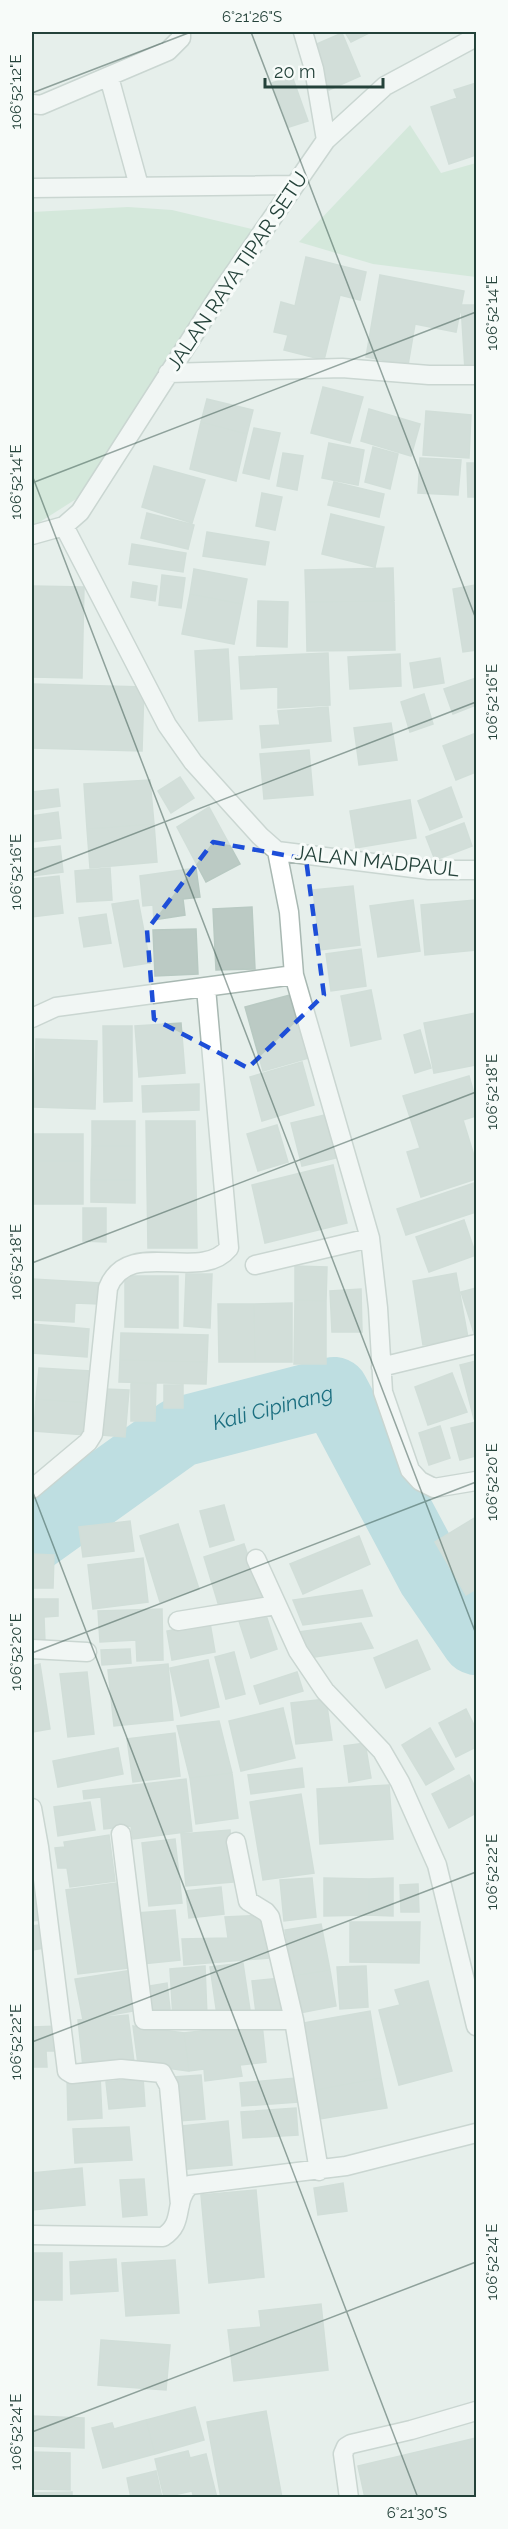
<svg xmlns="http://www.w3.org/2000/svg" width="508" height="2529" font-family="Raleway,sans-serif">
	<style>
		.green { fill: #bfe0c8 }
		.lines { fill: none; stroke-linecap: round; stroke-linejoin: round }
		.river { stroke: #8ec9d4; stroke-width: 70 }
		.building { fill: #bbcac4; stroke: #b8c9c2; stroke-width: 1.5 }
		.minor-casing { stroke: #a8b8b2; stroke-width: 21 }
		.minor { stroke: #fff; stroke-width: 18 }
		.marked { fill: none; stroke: #1d4ed8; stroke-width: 4.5; stroke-dasharray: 12 8; stroke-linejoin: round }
		.ticks { fill: none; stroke: #24423a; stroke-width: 1.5; stroke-opacity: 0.45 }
		.labels { text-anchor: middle; stroke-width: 6; stroke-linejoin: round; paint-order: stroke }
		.street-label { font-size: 20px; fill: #24423a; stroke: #f7fbf9 }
		.water-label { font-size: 21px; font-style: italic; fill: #1c6f80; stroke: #f7fbf9 }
		.neatline { fill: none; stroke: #24423a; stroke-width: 2 }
		.ticks-label { font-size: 15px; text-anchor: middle; fill: #24423a }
	</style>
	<rect width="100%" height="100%" fill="#e6efeb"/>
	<path class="green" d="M410,125L441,173L476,163V277L373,264L299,242Z
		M128,207L172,210L264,232L84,494L32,527V212Z"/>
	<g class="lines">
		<path class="river" id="s1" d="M32,1538L180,1432L334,1392L432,1576L476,1640"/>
	</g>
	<path class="building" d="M345,32H371L351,42Z
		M342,33L360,76L329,90L310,47Z
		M292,76L308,121L289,127L272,83Z
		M476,83V155L449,164L431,107L457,98L454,90Z
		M306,257L366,272L360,300L340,295L324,360L284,350L288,335L274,332L281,302L295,306Z
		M380,275L464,291L456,332L415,324L408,365L366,357Z
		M461,305H476V370H465Z
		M323,387L363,397L350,443L311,433Z
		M207,399L253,410L247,434L201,422Z
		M369,409L420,424L411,456L361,441Z
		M426,411L471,415L469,458L423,455Z
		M201,422L247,434L236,481L190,469Z
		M254,428L280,433L269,479L243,473Z
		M329,443L364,450L358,485L322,478Z
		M373,447L398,454L390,489L365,482Z
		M283,453L303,456L297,490L277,486Z
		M420,458L461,460L458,495L418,493Z
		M467,463H476V497H468Z
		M154,466L205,480L192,523L142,507Z
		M334,482L384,494L379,517L328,505Z
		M262,493L282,497L275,530L256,526Z
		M147,513L194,525L188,549L141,538Z
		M331,514L384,527L375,567L322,554Z
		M207,532L269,542L265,565L203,556Z
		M132,544L186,553L183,572L129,564Z
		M393,568L394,601L306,602L305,570Z
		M194,569L247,579L242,604L190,594Z
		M162,575L185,578L181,608L159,605Z
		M133,582L157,586L155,601L131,597Z
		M476,585V650L463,652L453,589Z
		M32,586L84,587L82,678L32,677Z
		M190,594L242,604L234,644L182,634Z
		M258,601L288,602L287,647L257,646Z
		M394,601L395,650L307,651L306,602Z
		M228,649L232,719L199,721L195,651Z
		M328,653L330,705L278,708V687L241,689L239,657Z
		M400,654L401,686L350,689L348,657Z
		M440,658L444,683L414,688L410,663Z
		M476,678V705L453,714L444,689Z
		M32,684L144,687L142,751L32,748Z
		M424,694L433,724L410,732L401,702Z
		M328,707L331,741L262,748L260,726L280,725L278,711Z
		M391,723L397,760L359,765L354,728Z
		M476,733V772L456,780L443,746Z
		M309,750L313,795L264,799L260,754Z
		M180,777L194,798L171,813L158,791Z
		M150,780L154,824L87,829L84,784Z
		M451,787L462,817L430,830L418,801Z
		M58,789L60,806L32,810V792Z
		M410,800L416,838L356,848L350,811Z
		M209,807L240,864L206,882L177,827Z
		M58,812L61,838L32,842V816Z
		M464,823L472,846L435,860L426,837Z
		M154,824L157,862L90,868L87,829Z
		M60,846L63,872L32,876V849Z
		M110,868L112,900L77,902L75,871Z
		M196,868L200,897L183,899L185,915L154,920L153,905L143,906L140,876Z
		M59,876L63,913L32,917V879Z
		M353,886L360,945L320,950L313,890Z
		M138,900L150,963L124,967L112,904Z
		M413,900L420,951L378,957L370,906Z
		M475,900L476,950L425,955L421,905Z
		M252,907L255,969L216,970L213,909Z
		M106,914L111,943L84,947L79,918Z
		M196,929L198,974L155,976L153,930Z
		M361,949L366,986L331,991L326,954Z
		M371,990L381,1039L351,1046L341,996Z
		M294,994L312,1057L263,1071L245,1007Z
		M476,1013V1065L434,1073L424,1023Z
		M181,1023L185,1073L139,1077L135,1026Z
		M103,1026H132V1101L104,1102Z
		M420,1030L431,1068L415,1073L404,1035Z
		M36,1039L97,1041L95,1109L34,1107Z
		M302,1062L314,1105L262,1121L250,1077Z
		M469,1076L476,1100V1116L463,1120L476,1162V1179L421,1197L407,1152L420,1148L403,1096Z
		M199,1084V1110L143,1112L142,1086Z
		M325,1115L336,1158L302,1166L291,1123Z
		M92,1121H135V1146H92Z
		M146,1121H195L197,1248H148Z
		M277,1125L288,1162L258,1171L247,1134Z
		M32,1134H83V1161H32Z
		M92,1146H135V1180H91Z
		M32,1161H83V1204H32Z
		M333,1165L347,1223L265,1243L252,1185Z
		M91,1180H135V1203L91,1202Z
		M474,1183L476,1212L406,1235L397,1209Z
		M83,1208H106V1242L83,1241Z
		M464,1220L476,1255L429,1272L416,1237Z
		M295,1266L327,1267L326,1301L295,1300Z
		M456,1273L468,1338L423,1345L413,1281Z
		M186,1274H212L210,1328L184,1326Z
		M125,1276H178V1328L125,1327Z
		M32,1279L100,1283L99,1304L75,1303L74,1322L32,1320Z
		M476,1288V1335L475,1336L461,1292Z
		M361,1289L362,1332H332L330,1291Z
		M295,1300L326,1301V1364H294Z
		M292,1303V1362H255L254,1304Z
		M218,1304H254L255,1362H219Z
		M32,1324L89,1329L87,1357L32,1353Z
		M121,1333L208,1335L207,1362L120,1360Z
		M120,1360L207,1362L206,1384L119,1382Z
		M476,1361V1419H474L460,1365Z
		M39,1368L91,1371L89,1403L36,1399Z
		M452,1373L467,1412L428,1425L415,1387Z
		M131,1383L156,1384L155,1421H131Z
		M164,1385H183V1408H164Z
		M104,1389L129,1390L125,1437L102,1435Z
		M36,1399L89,1403L86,1435L34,1431Z
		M476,1422V1456L460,1460L451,1428Z
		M440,1426L450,1458L429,1465L419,1433Z
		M224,1505L234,1540L210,1547L200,1511Z
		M476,1517V1589L466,1595L435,1542Z
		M130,1521L134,1551L83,1557L79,1527Z
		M178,1524L199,1589L160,1602L140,1536Z
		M359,1536L370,1564L303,1594L290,1564Z
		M244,1544L263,1600L221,1613L204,1557Z
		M32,1554L54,1555L53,1588H32Z
		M143,1558L148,1602L93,1609L88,1565Z
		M362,1590L372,1616L303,1625L293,1600Z
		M32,1599H58V1616L44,1617L45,1643H32Z
		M162,1609L163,1660L137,1661L136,1640L100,1642L98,1611Z
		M265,1612L277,1649L251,1658L239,1621Z
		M210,1623L215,1652L172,1660L167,1631Z
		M361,1623L373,1648L309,1658L298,1632Z
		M417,1640L430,1669L386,1688L374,1658Z
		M130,1649L131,1663L102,1665L101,1650Z
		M234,1652L245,1694L226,1699L215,1657Z
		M208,1660L219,1707L181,1716L170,1668Z
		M40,1664L50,1729L32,1732V1666Z
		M168,1664L173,1720L114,1726L108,1670Z
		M87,1672L94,1734L68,1737L60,1674Z
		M297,1672L303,1691L260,1704L254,1686Z
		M326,1699L332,1740L296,1744L291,1703Z
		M283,1708L295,1758L241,1771L229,1721Z
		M466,1709L476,1729V1747L456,1757L439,1723Z
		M219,1721L232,1773L190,1778L177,1726Z
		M430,1728L454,1769L426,1785L402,1745Z
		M175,1733L180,1776L133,1782L127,1739Z
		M365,1743L371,1778L349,1782L344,1746Z
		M118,1748L123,1774L58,1787L53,1761Z
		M302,1768L304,1787L251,1794L248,1775Z
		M232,1773L238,1818L196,1824L190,1778Z
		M469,1775L476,1789V1813L449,1828L432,1794Z
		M186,1779L192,1831L133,1839L131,1826L104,1829L101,1797L84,1799L83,1791Z
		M389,1785L393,1839L320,1844L317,1789Z
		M301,1794L314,1873L263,1880L250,1802Z
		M90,1802L95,1830L58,1836L54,1807Z
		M230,1830L233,1882L186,1886L181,1834Z
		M109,1835L115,1881L70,1887L67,1868H58L55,1848L65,1847L64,1842Z
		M175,1839L182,1903L149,1906L142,1843Z
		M32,1861H34L37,1894H32Z
		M312,1878L316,1917L284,1921L280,1880Z
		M324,1878L369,1879V1915L324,1916Z
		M393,1878V1916L369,1915V1879Z
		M116,1883L128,1968L78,1974L66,1890Z
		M418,1884L419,1912H401L400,1885Z
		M221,1887L224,1914L189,1918L186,1891Z
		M32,1894H37L40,1920L32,1921Z
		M175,1910L180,1960L142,1964L137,1913Z
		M264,1915L269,1958L184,1965L182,1939L228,1938L225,1917Z
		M350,1922H420L419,1963L350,1962Z
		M47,1924L51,1947L32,1950V1926Z
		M321,1924L330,1970L293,1976L285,1930Z
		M243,1963L250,2010L217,2015L210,1967Z
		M205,1966L207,2016L173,2018L170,1969Z
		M366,1966L368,2007L340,2009L337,1967Z
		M132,1970L139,2010L83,2020L75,1979Z
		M330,1970L336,2006L299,2013L293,1976Z
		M281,1978L284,2009L256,2013L252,1981Z
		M428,1981L452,2071L399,2085L379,2010L400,2005L395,1990Z
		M167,1983L170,2009L147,2012L143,1987Z
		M370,2011L381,2078L315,2090L303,2023Z
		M128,2015L134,2062L83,2067L78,2020Z
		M262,2024L266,2062L240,2065L242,2076L205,2081L204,2069L189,2071L184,2033Z
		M60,2026L61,2051H46L47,2067H32V2027Z
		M133,2026L184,2033L189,2071L138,2064Z
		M100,2075L102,2118L68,2120L67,2077Z
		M201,2075L205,2119L178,2121L174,2077Z
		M143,2078L145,2106L109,2109L106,2082Z
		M296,2078L298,2102L242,2106L240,2083Z
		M381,2078L387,2108L320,2119L315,2090Z
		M296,2108L298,2135L243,2138L241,2112Z
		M228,2121L232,2165L178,2170L173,2127Z
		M129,2127L132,2160L75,2163L73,2129Z
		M82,2168L85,2205L32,2210V2173Z
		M144,2179L147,2215L123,2217L120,2180Z
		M343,2183L347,2211L318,2215L314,2188Z
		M256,2190L264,2277L209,2283L201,2195Z
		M32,2253H62V2300H32Z
		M116,2259L118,2291L71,2294L70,2262Z
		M175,2260L179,2313L126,2316L122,2263Z
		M321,2304L328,2370L234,2381L228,2330L261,2327L259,2311Z
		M101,2340L170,2345L166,2390L98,2385Z
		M195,2407L204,2440L155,2454L146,2420Z
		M266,2411L282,2498H221L207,2422Z
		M32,2416L84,2418V2448L32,2446Z
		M146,2420L155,2454L103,2468L92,2428L112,2423L114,2429Z
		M476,2438V2498H365L358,2466Z
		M188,2451L190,2458L206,2454L217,2498H194L192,2491L164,2497L155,2459Z
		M32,2452L70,2453V2490L32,2489Z
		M156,2471L162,2498H131L127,2478Z
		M72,2492V2498H33V2493Z"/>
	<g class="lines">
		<g class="minor-casing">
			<path id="minor" d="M303,32L314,69L326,140
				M109,77L139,186
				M32,104L41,105L168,51L181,38V32
				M32,188L293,185
				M168,373L342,368L429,375H476
				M64,526L167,725L193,762L260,836L277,851L289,912L294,975L370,1238L378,1308L383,1392L410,1470L420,1481L434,1488L476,1481
				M32,535L64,526L80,512L221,292L326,140L385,86L476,37
				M277,851L429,870H476
				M32,1018L56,1007L294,975
				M255,1265L370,1238
				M381,1367L476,1344
				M32,1489L88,1442L93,1434L108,1288C128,1236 200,1284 229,1248L206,988
				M256,1559L298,1651L325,1691L382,1751L400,1782L437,1865L476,2026
				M178,1621L276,1605
				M32,1649L87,1652
				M32,1808L39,1847L67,2071L72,2074L121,2069L162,2073L169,2086L180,2205
				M121,1834L144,2020H294
				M236,1842L248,1901L266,1912L270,1917L294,2020L319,2171
				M32,2235L163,2237C186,2222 172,2203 190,2185L346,2166L476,2133
				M349,2498L343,2454L346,2447L351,2444L411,2430L476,2411"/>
		</g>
		<use href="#minor" class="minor"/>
	</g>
	<path d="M0 0H508V2529H0ZM213,842L306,859L324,995L248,1068L154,1019L147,930Z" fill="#e6efeb" fill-opacity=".55" fill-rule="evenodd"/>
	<path class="marked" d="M213,842L306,859L324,995L248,1068L154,1019L147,930Z"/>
	<path class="ticks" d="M251,32L476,619M32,93L191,32M32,475L476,1634M32,483L476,312M32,873L476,702M32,1263L476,1092M32,1490L418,2498M32,1653L476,1482M32,2042L476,1872M32,2432L476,2262"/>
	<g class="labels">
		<g class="street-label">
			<text transform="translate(237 271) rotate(-56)" y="7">JALAN RAYA TIPAR SETU</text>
			<text transform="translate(377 861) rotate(6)" y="7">JALAN MADPAUL</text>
		</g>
		<g class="water-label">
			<text dy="7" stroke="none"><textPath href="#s1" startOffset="278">Kali Cipinang</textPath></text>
		</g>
	</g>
	<rect width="508" height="2529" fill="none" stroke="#f7fbf9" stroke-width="66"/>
	<path d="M265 78v9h118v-9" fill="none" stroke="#24423a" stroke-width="3"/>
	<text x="274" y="78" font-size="18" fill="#24423a" stroke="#f7fbf9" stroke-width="4.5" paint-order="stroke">20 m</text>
	<rect x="33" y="33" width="442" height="2463" class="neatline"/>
	<g class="ticks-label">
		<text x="252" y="22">6°21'26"S</text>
		<text transform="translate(16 92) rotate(-90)" y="5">106°52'12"E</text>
		<text transform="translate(492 313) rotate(-90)" y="5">106°52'14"E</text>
		<text transform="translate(16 482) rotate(-90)" y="5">106°52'14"E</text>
		<text transform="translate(492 702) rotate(-90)" y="5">106°52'16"E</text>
		<text transform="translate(16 872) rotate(-90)" y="5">106°52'16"E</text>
		<text transform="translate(492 1092) rotate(-90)" y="5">106°52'18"E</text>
		<text transform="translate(16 1262) rotate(-90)" y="5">106°52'18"E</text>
		<text transform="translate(492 1482) rotate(-90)" y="5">106°52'20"E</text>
		<text transform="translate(16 1652) rotate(-90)" y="5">106°52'20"E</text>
		<text transform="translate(492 1872) rotate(-90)" y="5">106°52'22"E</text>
		<text transform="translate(16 2042) rotate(-90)" y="5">106°52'22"E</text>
		<text transform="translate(492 2262) rotate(-90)" y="5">106°52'24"E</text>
		<text transform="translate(16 2432) rotate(-90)" y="5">106°52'24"E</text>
		<text x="417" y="2518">6°21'30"S</text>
	</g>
</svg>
